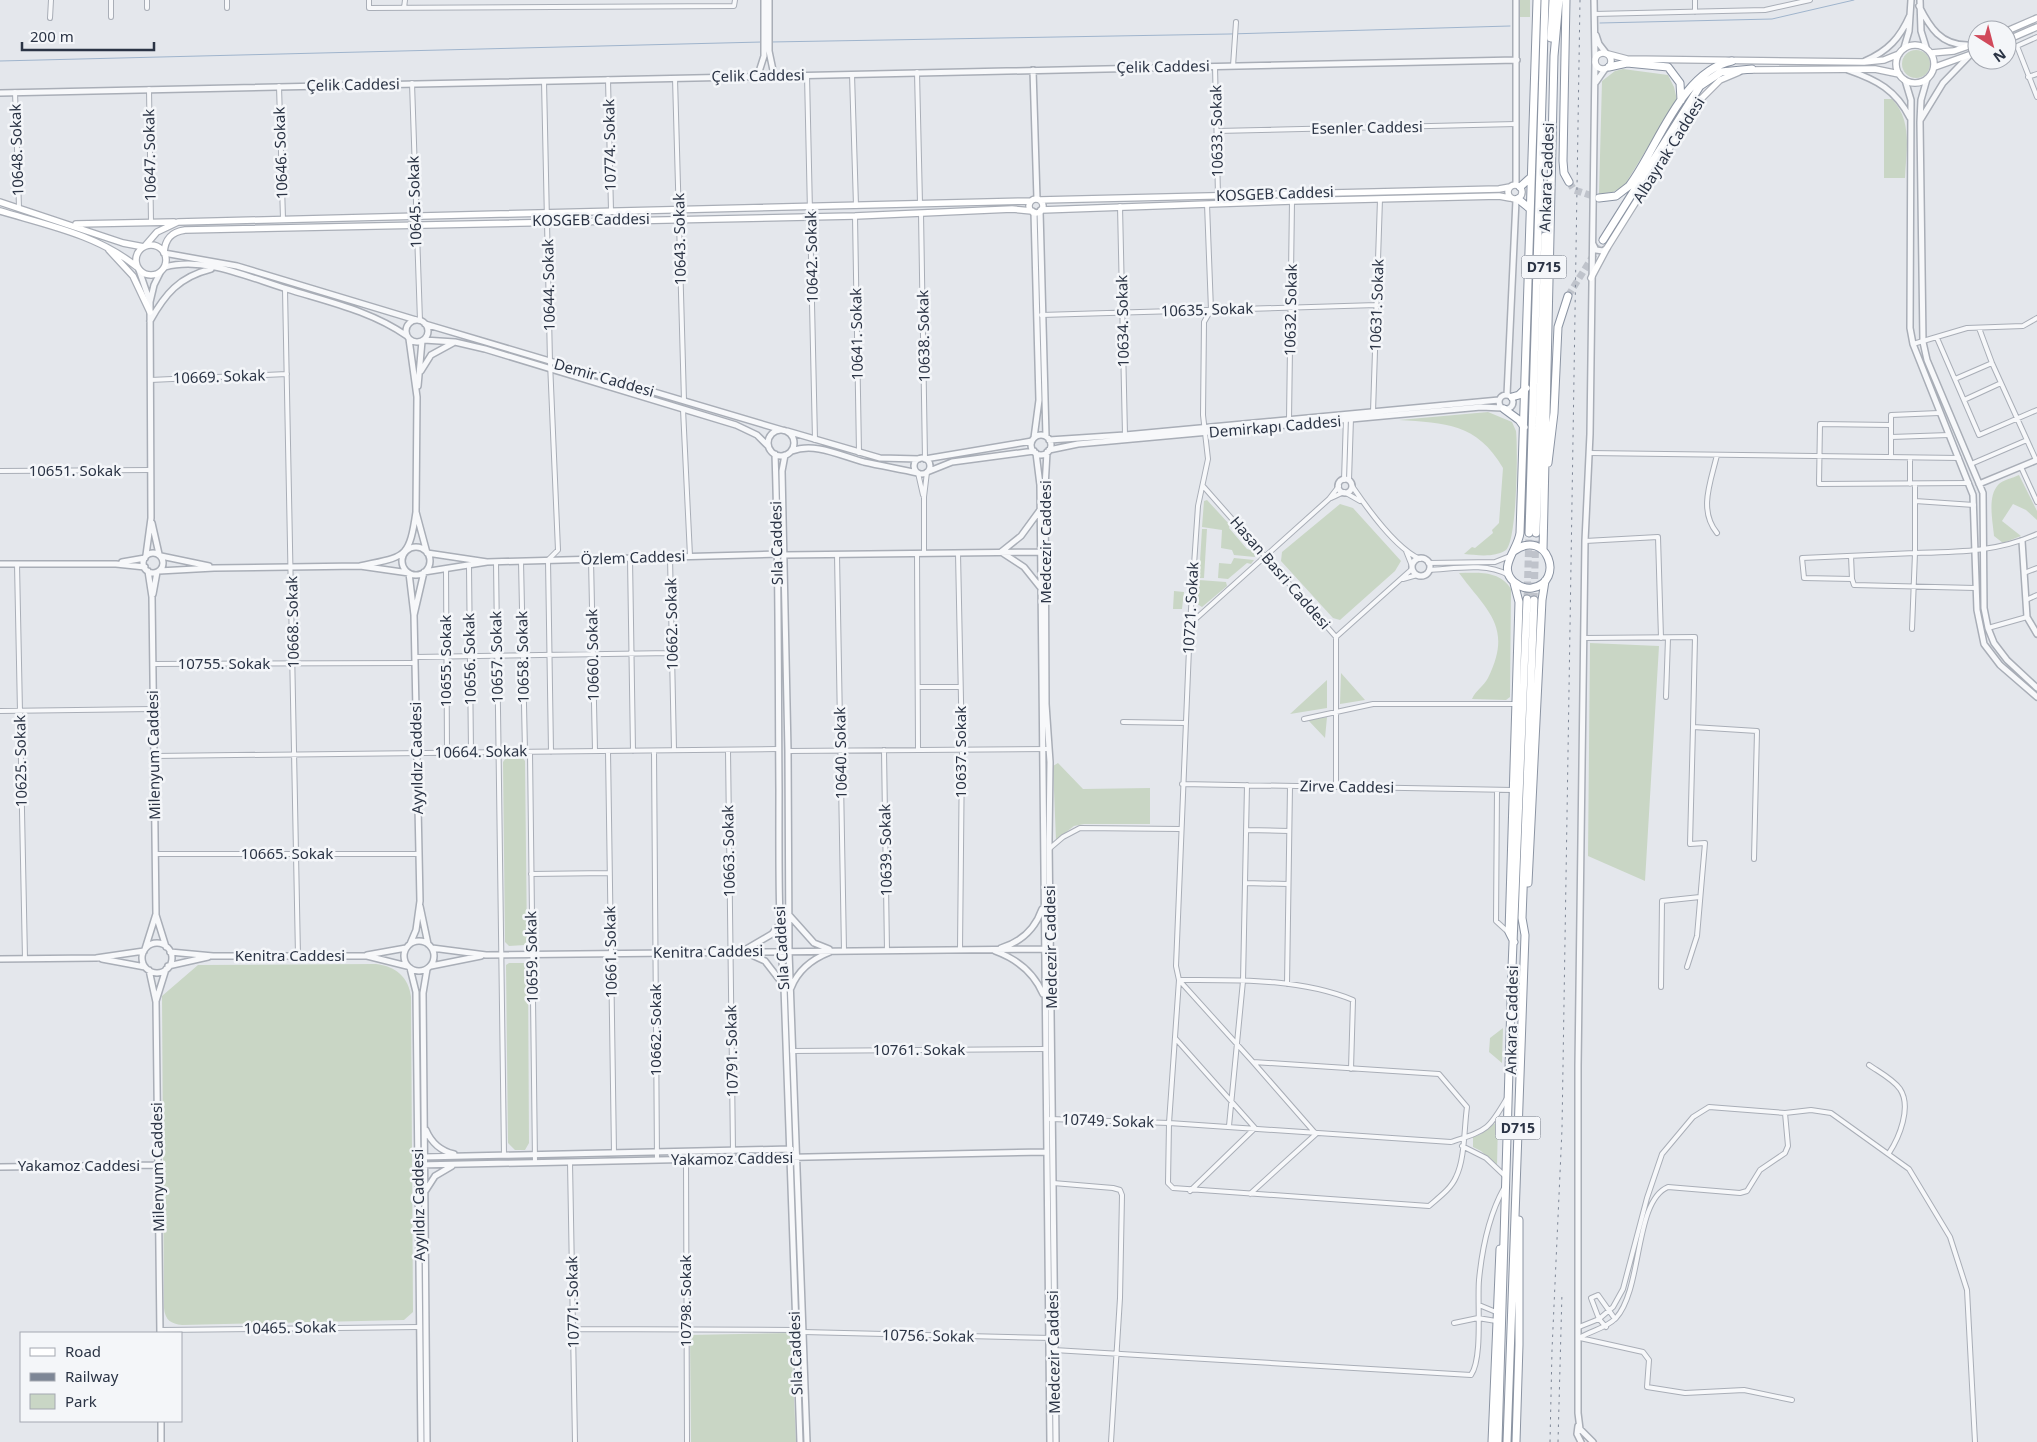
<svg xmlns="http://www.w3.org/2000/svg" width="2037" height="1442" font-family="'Noto Sans',sans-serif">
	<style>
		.green { fill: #c9d6c5 }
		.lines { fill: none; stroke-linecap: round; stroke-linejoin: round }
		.stream { stroke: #9fb4cc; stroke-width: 1 }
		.trunk-tunnel { stroke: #bfc3cb; stroke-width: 7; stroke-dasharray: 7 3.5; stroke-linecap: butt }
		.minor-casing { stroke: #a9aeb7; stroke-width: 6 }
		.tertiary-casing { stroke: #a9aeb7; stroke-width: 8 }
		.secondary-casing { stroke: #a9aeb7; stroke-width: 8 }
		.trunk-casing { stroke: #8b94a3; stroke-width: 9 }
		.minor { stroke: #f7f8fa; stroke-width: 4 }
		.tertiary { stroke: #f7f8fa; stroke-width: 5 }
		.secondary { stroke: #fff; stroke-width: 5.5 }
		.trunk { stroke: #fff; stroke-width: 7 }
		.rail { stroke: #7d8696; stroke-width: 1; stroke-dasharray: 2.5 5; stroke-linecap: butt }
		.labels { text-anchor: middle; stroke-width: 5; stroke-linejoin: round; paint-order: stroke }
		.shield { fill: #f4f6f9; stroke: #676e7b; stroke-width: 1 }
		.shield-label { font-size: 14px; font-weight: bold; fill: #2b3445 }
		.street-label { font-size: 15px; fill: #2b3445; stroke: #f4f6f9 }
	</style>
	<rect width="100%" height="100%" fill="#e4e7ec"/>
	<path class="green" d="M1520,0H1530V17H1520Z
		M1902 64a14 14 0 1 1 28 0a14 14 0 1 1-28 0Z
		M1623,69L1668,75L1674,87L1677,100L1624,186L1613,192L1599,194L1602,81L1615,71Z
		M1884,99H1892C1913,121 1906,151 1905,178H1884Z
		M1488,412L1512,422L1516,431C1518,448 1517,541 1506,550C1494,558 1477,555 1464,554L1472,547L1475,548L1493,533L1492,530L1499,523L1503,468C1477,423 1445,423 1399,420Z
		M2019,475L2037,511V520L2026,510L2013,504L2002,521L2021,536L2003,543L1994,536C1993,522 1987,497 1998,485C2002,480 2013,478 2019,475Z
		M1207,500L1230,525L1229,528L1247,549L1254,551L1255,557L1234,555L1232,550L1221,548L1222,530L1202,527L1204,501Z
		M1340,504L1353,508L1401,561L1395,571L1340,620L1333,618L1281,561L1282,552Z
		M1202,529H1207L1204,578H1199Z
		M1234,558L1254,560L1251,564L1247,563L1228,579L1218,578L1219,563L1231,564Z
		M1459,573C1478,573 1499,570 1511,589L1510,697L1506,700L1472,699C1475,691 1484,686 1488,678C1513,627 1488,612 1459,573Z
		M1199,580L1226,582L1227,586L1202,607L1197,604Z
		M1174,591L1184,592L1182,609H1173Z
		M1590,643L1659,646L1645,881L1588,856Z
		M1341,673L1365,700L1340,704Z
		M1327,680V708L1290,714Z
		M1327,717L1325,738L1308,720Z
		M522,757L525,761L527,941L525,945L509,946L505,942L503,762L506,758Z
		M1058,763L1083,789L1150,788V824H1084L1074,826L1056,840L1053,766Z
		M509,963H525L528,965L529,1143L525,1150H515L508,1143L506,965Z
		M376,964C395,966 409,977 411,997L413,1312L404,1320L182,1325C171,1324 165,1320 164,1308L162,996L198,965Z
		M1503,1028L1502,1063L1489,1052L1490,1038Z
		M1498,1121L1497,1166L1481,1151L1473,1147V1137L1481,1134Z
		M791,1333L796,1442H691L690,1335Z"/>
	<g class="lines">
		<path class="stream" d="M1600,23L1772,19L1854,0
			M771,42L1229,34L1510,26
			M0,61L762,42"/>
		<path class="trunk-tunnel" d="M1569,182L1574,190L1599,198
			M1568,296L1603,240
			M1527,599L1529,533
			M1534,600L1536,533"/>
		<g class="minor-casing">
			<path id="minor" d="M369,0V8L734,6L735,0
				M1695,0V12
				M147,8V0
				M227,8V0
				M404,8L405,0
				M1594,14L1765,10L1810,0
				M111,17V0
				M50,18L51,0
				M2037,37L2017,46L2037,97
				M1215,66L1218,196
				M1233,66L1236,22
				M917,72L920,204
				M852,74L856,206
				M807,75L815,440
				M2028,77L2037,74
				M675,78L684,401
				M608,79L611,211
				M544,81L550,362L558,550L548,560L551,752
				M412,83L420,321
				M279,86L283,219
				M149,89L151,222
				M15,92L19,207
				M1217,131L1516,124
				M1207,204L1211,310L1204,322L1203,415L1208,459L1198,506L1190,624L1176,966L1179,980C1237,980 1299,978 1353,1000L1351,1069
				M1120,206L1125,435
				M921,213L925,459
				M855,216L859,453
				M285,289L298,956
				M1041,315L1377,305
				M1979,328L1992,363L2036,460
				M1937,338L1979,435L2037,410
				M1913,344L1967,328L2023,326L2037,318
				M1955,379L1992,363
				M150,380L287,374
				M1964,400L2001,383
				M683,409L690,556
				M1373,412L1380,199
				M1289,420L1292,201
				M1891,425L1820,424L1819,484L1969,483
				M1891,437L1949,435
				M1589,453L1959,458
				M1891,457V415L1939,413
				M1910,458V484
				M1971,464L2027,440
				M2021,467L2037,502
				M0,471L151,470
				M918,473L923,495
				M1344,480L1346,417
				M1349,480L1351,418
				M1915,484V553L1802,558L1804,578L1852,579L1854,585L1975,588
				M1203,486L1336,637V787
				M1352,486C1367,508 1395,548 1420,559
				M1346,493L1360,501
				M1331,498L1344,492
				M1915,501L1974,505
				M1717,533C1698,510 1711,481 1717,455
				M1585,541L1658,537L1661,638
				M1406,551L1412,566
				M917,553L918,750
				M924,553V497L927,472
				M958,553L962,749L960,950
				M837,554L844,951
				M1851,556L1852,579
				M670,557L674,750
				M630,558L633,751
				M591,559L595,751
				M521,561L525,752
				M496,562L504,1155
				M1428,563L1495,562L1510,556
				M17,564L25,959
				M469,566L471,753
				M446,569L447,753
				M1429,570C1453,569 1486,562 1508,575
				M2024,573L2037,568
				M1403,579L1417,575
				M2026,600L2037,595
				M1190,624L1329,499L1339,486
				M1988,628L2027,617
				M1912,629L1915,553C1957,552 1998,552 2037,534
				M1336,637L1412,569
				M1584,638L1695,637L1693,727L1757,731L1754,859
				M415,657L672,653
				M153,664L415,663
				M918,687H960
				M1666,697L1668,638
				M0,711L154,709
				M1304,719L1373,704H1515
				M1123,722L1185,723
				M728,750L733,1151
				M884,750L887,951
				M608,751L614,1153
				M654,751L657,1160
				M788,751L1049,749
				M530,752L535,1162
				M154,756L778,749
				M1182,784L1513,790
				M1497,790L1496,921L1508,932
				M1246,830L1289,831
				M1049,849L1063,837L1080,828L1180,829
				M155,854H419
				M531,874L609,873
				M1245,883L1288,884
				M1687,967L1697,936L1705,843L1690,844L1693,727
				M1287,984L1290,786
				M1661,987L1662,901L1700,897
				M1175,1038L1255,1128L1190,1191
				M792,1051L1045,1049
				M1869,1065C1879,1072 1893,1079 1900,1089C1912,1107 1899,1138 1889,1153
				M1050,1119L1169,1123L1179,980L1253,1062L1439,1074L1467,1107C1464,1128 1465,1159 1456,1177C1451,1189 1438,1198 1429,1206L1173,1188L1168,1183L1169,1123L1451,1142C1487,1130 1488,1131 1507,1098
				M1229,1126L1243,981L1247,785
				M1462,1146L1486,1158L1505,1176
				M686,1160L687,1442
				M570,1162L575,1442
				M1053,1183L1113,1188L1120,1190L1122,1195L1120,1298L1111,1442
				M1250,1194L1316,1134L1253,1062
				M1479,1305L1496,1312
				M1454,1323L1478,1318L1496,1321
				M1579,1327L1599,1319L1613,1307L1623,1289L1647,1198L1662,1154L1693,1117L1709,1107L1785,1113L1811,1110L1831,1113L1909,1169L1950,1237L1967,1290L1975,1442
				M1606,1327L1599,1319L1591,1298L1598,1295L1615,1319
				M573,1329L795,1330
				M160,1330L420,1327
				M803,1332L1052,1338
				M1579,1338C1592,1330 1605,1329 1616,1318C1643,1288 1634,1201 1668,1187L1740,1193L1747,1191L1760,1170L1785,1153L1788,1146L1785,1113
				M1580,1338L1643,1352L1649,1360L1647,1387L1685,1393L1744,1390L1792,1400
				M1054,1350L1471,1375C1483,1358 1477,1303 1479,1280C1482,1249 1489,1215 1504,1188"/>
		</g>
		<g class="tertiary-casing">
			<path id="tertiary" d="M769,0V51L774,75
				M1516,0V185
				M1594,0L1595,59
				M1920,0L1921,31L1926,47
				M1919,6C1930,28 1941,45 1967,45
				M1596,35L1599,44L1606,53
				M1904,48L1909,31L1911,0
				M1865,61C1888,51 1900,38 1910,15
				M1033,70L1037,199
				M1848,70C1877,80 1896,90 1910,118
				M758,75L764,56V0
				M1927,79L1921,100L1920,122L1923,342L1927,360L1983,493L1984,608L1988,628L1994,643L2007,660L2037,688
				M1905,80L1911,100L1910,328L1913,344L1973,495L1977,610L1984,644L2000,665L2037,697
				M1596,82L1605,69
				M0,93L1517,60
				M1921,119L1943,83L1970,55
				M1040,211L1046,436
				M1034,212L1039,400L1034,438
				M1593,244L1596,250L1603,251L1607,248
				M164,253L237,266L416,320
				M165,267C204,256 250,278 287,289C329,302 371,311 407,336
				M139,270L149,299
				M406 331a11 11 0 1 1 22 0a11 11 0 1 1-22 0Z
				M150,321C165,294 179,277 211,269
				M425,324L782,430
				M409,339L417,397L416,512
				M424,340L455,342L485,349L736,425L757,435L768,446
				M421,371L431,355L453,343
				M418,386L422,341
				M1499 402a7 7 0 1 1 14 0a7 7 0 1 1-14 0Z
				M1507,395L1516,200
				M768 443a13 13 0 1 1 26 0a13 13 0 1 1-26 0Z
				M787,431L880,458L919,459
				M1031 445a10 10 0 1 1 20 0a10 10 0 1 1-20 0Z
				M1049,440L1125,435L1499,400
				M1049,450L1078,444L1481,407L1502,408
				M792,451C815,442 841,456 864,462C882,466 900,469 918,473
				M1047,452L1045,487L1046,704L1050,762L1049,841L1056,1442
				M1036,453L1040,485L1050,1442
				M775,454C779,566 778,678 779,790C779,856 778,921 784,987L800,1442
				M785,455L782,471L788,751L789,952L807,1442
				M914 466a8 8 0 1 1 16 0a8 8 0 1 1-16 0Z
				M925,459L1032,441
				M927,472L952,462L1034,451
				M1338 486a7 7 0 1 1 14 0a7 7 0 1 1-14 0Z
				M1979,484L2037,460
				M1040,510L1021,536L1001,552L1024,567L1040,587
				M416,512L427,553L487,562L424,572L414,615L409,573L360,566C405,556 409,560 416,512Z
				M152,523L159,554
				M2022,541L2027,617L2037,634
				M402 561a14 14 0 1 1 28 0a14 14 0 1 1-28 0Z
				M143 563a10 10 0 1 1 20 0a10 10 0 1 1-20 0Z
				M146,555L151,518L150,302L154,285L160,273
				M784,555L1043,552
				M161,556L209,566
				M1412 567a9 9 0 1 1 18 0a9 9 0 1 1-18 0Z
				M122,562L145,558
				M487,562L779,554
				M0,564H116L145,567
				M159,571L214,568L360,566
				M153,594L157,572
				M420,906L428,944
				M156,915L166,947
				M789,915L814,943L829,949
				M779,925L772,934L743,951L765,961L782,983
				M404 956a15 15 0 1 1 30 0a15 15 0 1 1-30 0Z
				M142 958a15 15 0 1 1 30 0a15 15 0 1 1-30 0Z
				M410,944L416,930L420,901L414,615
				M432,948L486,955L1045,949
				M1001,948C1021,942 1035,929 1042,909
				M145,949L156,914L152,597L148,571
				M995,951C1017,959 1034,973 1043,994
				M170,952L213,956H367L407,966
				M367,955L406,948
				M0,959L96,958L144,951
				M102,959L145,967
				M168,966L208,957
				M431,966L481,956
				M410,968L416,992L421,1442
				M427,969L423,993L427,1442
				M149,970L156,1002L160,1333
				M791,988C798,970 812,959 830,952
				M156,1001L166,969
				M426,1130C431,1142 441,1151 454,1154
				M422,1157L791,1149
				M418,1165L1046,1152
				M0,1167L158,1165
				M426,1190L435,1176L452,1166
				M161,1421V1442
				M1578,1426L1577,1434L1581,1442
				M1593,1442L1580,1429L1578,1413V1066L1585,541L1590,434L1595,62"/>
		</g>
		<g class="secondary-casing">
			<path id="secondary" d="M2007,31L2037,18
				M2007,40L2037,27
				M1896 64a19 19 0 1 1 38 0a19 19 0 1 1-38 0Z
				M1595 61a8 8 0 1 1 16 0a8 8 0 1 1-16 0Z
				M1931,53L1954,51L1977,43
				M1608,54L1627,59L1864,62L1884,60L1899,54
				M1935,67L1977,52
				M1748,70L1875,69L1899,74
				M1508 192a7 7 0 1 1 14 0a7 7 0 1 1-14 0Z
				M1029 206a7 7 0 1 1 14 0a7 7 0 1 1-14 0Z
				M1040,200L1499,189L1510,187
				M0,202L123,243L144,247L157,232L178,222L1031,201
				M1041,210L1292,201L1499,196L1510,198
				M0,211C47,225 98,235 137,267
				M76,224L174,222
				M136 260a15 15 0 1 1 30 0a15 15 0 1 1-30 0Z
				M109,250L133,276L150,312
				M164,253C165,239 171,232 185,230L855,216L1012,209L1032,211
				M1591,278L1607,248L1699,101L1720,80L1739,72"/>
		</g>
		<g class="trunk-casing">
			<path id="trunk" d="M1566,0L1563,161L1564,173L1569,182
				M1551,38L1553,0
				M1609,67L1627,63L1668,67L1680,83L1681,100
				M1520,187L1530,178
				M1599,198L1616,196L1629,186C1658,148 1680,72 1732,61
				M1518,199L1529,208
				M1603,240L1700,86L1721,72L1752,69
				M1512,397L1519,395L1526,388
				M1504,409L1519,420L1524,427
				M1548,463L1554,413L1558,327L1568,296
				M1529,533L1545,0
				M1536,533L1545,236
				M1543,550L1554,56L1559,0
				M1514,551C1547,527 1566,582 1532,588C1526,589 1519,586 1514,582C1497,567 1518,550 1520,533L1537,0
				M1528,883L1542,600L1545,581
				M1514,942L1509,932L1519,602L1514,583
				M1492,1442L1500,1249
				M1498,1442L1512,968L1527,599
				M1507,1442L1525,935L1522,918L1534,600
				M1516,1442L1519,1345V1220"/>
		</g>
		<use href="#minor" class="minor"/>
		<use href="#tertiary" class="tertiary"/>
		<use href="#secondary" class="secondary"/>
		<use href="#trunk" class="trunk"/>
		<path class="rail" d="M1550,1442L1552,1350L1562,1129L1580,0
			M1558,1442L1562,1292"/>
	</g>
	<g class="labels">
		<g class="shield">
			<rect x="1521.5" y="255.5" width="45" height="23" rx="4"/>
			<rect x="1495.5" y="1116.5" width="45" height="23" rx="4"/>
		</g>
		<g class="shield-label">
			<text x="1544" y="272">D715</text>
			<text x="1518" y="1133">D715</text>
		</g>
		<g class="street-label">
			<text transform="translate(1163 67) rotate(-1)" y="5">Çelik Caddesi</text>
			<text transform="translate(758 76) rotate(-1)" y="5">Çelik Caddesi</text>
			<text transform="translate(353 85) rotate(-1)" y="5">Çelik Caddesi</text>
			<text transform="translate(1367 128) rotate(-1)" y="5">Esenler Caddesi</text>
			<text transform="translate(1217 131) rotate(-91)" y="5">10633. Sokak</text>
			<text transform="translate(610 145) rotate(-91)" y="5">10774. Sokak</text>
			<text transform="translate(17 150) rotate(-92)" y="5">10648. Sokak</text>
			<text transform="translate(1669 150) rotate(-58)" y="5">Albayrak Caddesi</text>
			<text transform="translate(281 153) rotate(-92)" y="5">10646. Sokak</text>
			<text transform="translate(150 155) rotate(-91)" y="5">10647. Sokak</text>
			<text transform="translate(1547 177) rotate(-88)" y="5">Ankara Caddesi</text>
			<text transform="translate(1275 194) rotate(-2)" y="5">KOSGEB Caddesi</text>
			<text transform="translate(415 202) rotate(-92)" y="5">10645. Sokak</text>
			<text transform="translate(591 220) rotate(-1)" y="5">KOSGEB Caddesi</text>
			<text transform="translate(680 239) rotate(-91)" y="5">10643. Sokak</text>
			<text transform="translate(812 257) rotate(-91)" y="5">10642. Sokak</text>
			<text transform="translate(549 285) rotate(-91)" y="5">10644. Sokak</text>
			<text transform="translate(1377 305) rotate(-88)" y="5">10631. Sokak</text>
			<text transform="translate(1207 310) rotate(-2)" y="5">10635. Sokak</text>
			<text transform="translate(1291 310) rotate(-89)" y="5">10632. Sokak</text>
			<text transform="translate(1123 321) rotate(-91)" y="5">10634. Sokak</text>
			<text transform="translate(857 334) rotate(-91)" y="5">10641. Sokak</text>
			<text transform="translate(924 336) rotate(-91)" y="5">10638. Sokak</text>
			<text transform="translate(219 377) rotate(-2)" y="5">10669. Sokak</text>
			<text transform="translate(604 378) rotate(16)" y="5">Demir Caddesi</text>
			<text transform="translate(1275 427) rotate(-5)" y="5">Demirkapı Caddesi</text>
			<text x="75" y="476">10651. Sokak</text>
			<text transform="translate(1046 542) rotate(-90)" y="5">Medcezir Caddesi</text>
			<text transform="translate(777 543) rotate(-91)" y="5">Sıla Caddesi</text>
			<text transform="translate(633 558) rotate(-2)" y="5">Özlem Caddesi</text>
			<text transform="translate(1280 573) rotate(49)" y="5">Hasan Basri Caddesi</text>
			<text transform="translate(1191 608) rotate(-87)" y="5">10721. Sokak</text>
			<text transform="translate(293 622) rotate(-91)" y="5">10668. Sokak</text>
			<text transform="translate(672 624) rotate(-91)" y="5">10662. Sokak</text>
			<text transform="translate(593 655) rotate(-91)" y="5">10660. Sokak</text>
			<text transform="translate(497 657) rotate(-91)" y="5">10657. Sokak</text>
			<text transform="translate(523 657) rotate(-91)" y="5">10658. Sokak</text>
			<text transform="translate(470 659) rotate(-91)" y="5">10656. Sokak</text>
			<text transform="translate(446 661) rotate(-90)" y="5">10655. Sokak</text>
			<text x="224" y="669">10755. Sokak</text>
			<text transform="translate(481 752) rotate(-1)" y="5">10664. Sokak</text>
			<text transform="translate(961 752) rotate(-90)" y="5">10637. Sokak</text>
			<text transform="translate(841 753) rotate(-91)" y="5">10640. Sokak</text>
			<text transform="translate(154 755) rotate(-91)" y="5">Milenyum Caddesi</text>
			<text transform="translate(417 758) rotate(-91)" y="5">Ayyıldız Caddesi</text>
			<text transform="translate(21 761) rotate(-91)" y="5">10625. Sokak</text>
			<text transform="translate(1347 787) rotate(1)" y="5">Zirve Caddesi</text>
			<text transform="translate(886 850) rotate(-91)" y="5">10639. Sokak</text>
			<text transform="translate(729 851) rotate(-91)" y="5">10663. Sokak</text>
			<text x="287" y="859">10665. Sokak</text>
			<text transform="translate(1051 947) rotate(-91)" y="5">Medcezir Caddesi</text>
			<text transform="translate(782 948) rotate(-93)" y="5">Sıla Caddesi</text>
			<text transform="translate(611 952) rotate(-91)" y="5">10661. Sokak</text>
			<text transform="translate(708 952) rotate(-1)" y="5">Kenitra Caddesi</text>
			<text x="290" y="961">Kenitra Caddesi</text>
			<text transform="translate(532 957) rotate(-91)" y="5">10659. Sokak</text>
			<text transform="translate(1512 1020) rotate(-89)" y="5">Ankara Caddesi</text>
			<text transform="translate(656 1030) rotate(-90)" y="5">10662. Sokak</text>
			<text x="919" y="1055">10761. Sokak</text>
			<text transform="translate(732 1051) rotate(-91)" y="5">10791. Sokak</text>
			<text transform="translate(1108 1121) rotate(2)" y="5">10749. Sokak</text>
			<text transform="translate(732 1159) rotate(-1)" y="5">Yakamoz Caddesi</text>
			<text x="79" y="1171">Yakamoz Caddesi</text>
			<text transform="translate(158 1167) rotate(-91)" y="5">Milenyum Caddesi</text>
			<text transform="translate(419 1205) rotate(-91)" y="5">Ayyıldız Caddesi</text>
			<text transform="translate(686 1301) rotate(-90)" y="5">10798. Sokak</text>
			<text transform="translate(573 1302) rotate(-91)" y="5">10771. Sokak</text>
			<text transform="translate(290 1328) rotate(-1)" y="5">10465. Sokak</text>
			<text transform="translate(928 1336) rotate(1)" y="5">10756. Sokak</text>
			<text transform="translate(1054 1352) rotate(-91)" y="5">Medcezir Caddesi</text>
			<text transform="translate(796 1353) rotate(-92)" y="5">Sıla Caddesi</text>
		</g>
	</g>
	<rect x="20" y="1332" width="162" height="90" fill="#f4f6f9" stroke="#a4a8b1"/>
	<rect x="30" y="1348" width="25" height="8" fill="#ffffff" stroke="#a4a8b1"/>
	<text x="65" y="1357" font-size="15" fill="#2b3445">Road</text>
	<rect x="30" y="1373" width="25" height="8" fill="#7d8696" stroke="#a4a8b1"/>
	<text x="65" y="1382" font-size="15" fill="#2b3445">Railway</text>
	<rect x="30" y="1394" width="25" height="15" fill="#c9d6c5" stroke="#a4a8b1"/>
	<text x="65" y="1407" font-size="15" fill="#2b3445">Park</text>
	<g transform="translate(1992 45) rotate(144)"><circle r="24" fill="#f4f6f9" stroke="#a4a8b1"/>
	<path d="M0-4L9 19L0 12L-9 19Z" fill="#d1495b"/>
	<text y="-8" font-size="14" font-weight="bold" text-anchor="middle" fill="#2b3445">N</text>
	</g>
	<path d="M22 42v8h132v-8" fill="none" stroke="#2b3445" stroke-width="2.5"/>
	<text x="30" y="42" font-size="15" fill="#2b3445" stroke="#f4f6f9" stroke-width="4" paint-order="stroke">200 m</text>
</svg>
